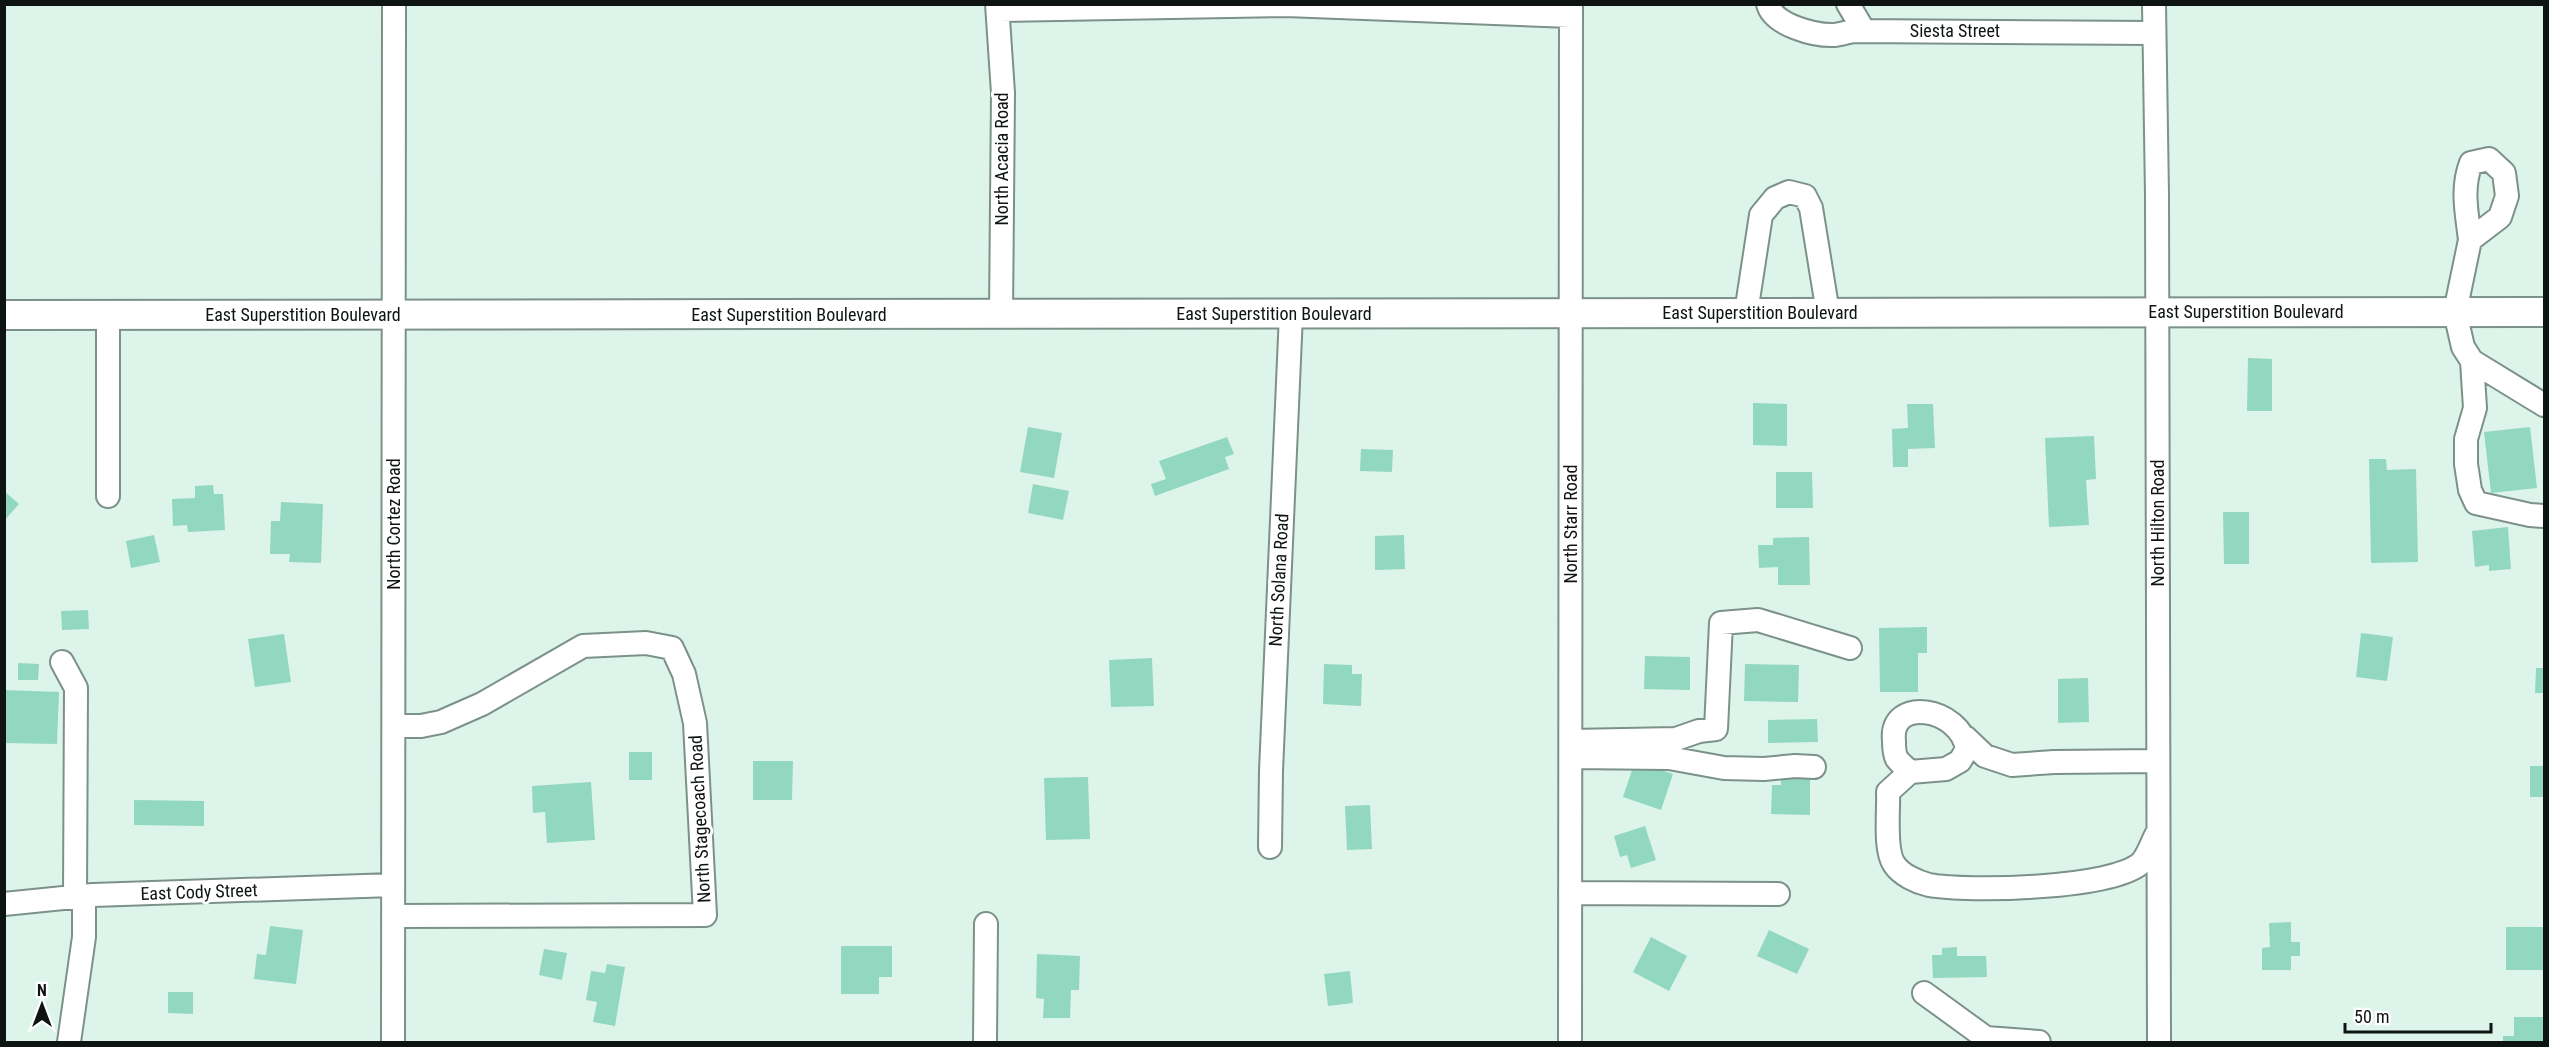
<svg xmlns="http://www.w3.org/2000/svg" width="2549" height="1047" font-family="'Roboto Condensed',sans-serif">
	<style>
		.building { fill: #92d8c0 }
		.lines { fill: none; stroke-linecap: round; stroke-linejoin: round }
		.minor-casing { stroke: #7c9189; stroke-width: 26 }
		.major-casing { stroke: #7c9189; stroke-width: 32 }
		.minor { stroke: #fff; stroke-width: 22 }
		.major { stroke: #fff; stroke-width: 28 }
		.labels { text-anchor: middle; stroke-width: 6; stroke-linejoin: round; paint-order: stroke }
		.street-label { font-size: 18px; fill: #0d1412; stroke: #fff }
	</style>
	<rect width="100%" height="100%" fill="#ddf4eb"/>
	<path class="building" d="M2248,358L2272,359V411H2247Z
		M1753,403L1787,404V446L1753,445Z
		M1907,404H1933L1935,448L1908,449V467H1893L1892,429L1908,428Z
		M1028,427L1062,433L1054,478L1020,472Z
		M2530,427L2537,488L2491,493L2484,432Z
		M2094,436L2096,479L2086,480L2089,525L2049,527L2045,438Z
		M1227,437L1234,454L1225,457L1229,469L1155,496L1151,484L1166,479L1159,461Z
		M1361,449L1393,450L1392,472L1360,471Z
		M2369,459H2386L2387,470L2416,469L2418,562L2371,563Z
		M1776,472H1812L1813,508H1776Z
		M1033,484L1069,491L1063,520L1028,513Z
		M213,485L214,494H223L225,530L188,532L187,525L173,526L172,499L195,498V486Z
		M4,491L19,504L4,521Z
		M281,502L323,504L321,563L289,562L290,554H270L271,521H280Z
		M2223,512H2249V564H2224Z
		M2508,527L2511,569L2489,571V565L2475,567L2472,531Z
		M154,535L160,562L131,568L126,541Z
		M1404,535L1405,569L1375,570V536Z
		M1809,537L1810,585H1778V567L1759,568L1758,545H1773V538Z
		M88,610L89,629L62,630L61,611Z
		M1927,627V653H1918V692H1880L1879,628Z
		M2361,633L2393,637L2387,681L2356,677Z
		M284,634L291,682L255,687L248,639Z
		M1645,656L1690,657V690L1644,689Z
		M1152,658L1154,706L1111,707L1109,660Z
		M18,663L39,664L38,680H18Z
		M1324,664L1352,665V674H1362L1361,706L1323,704Z
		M1745,664L1799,665L1798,702L1744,701Z
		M2536,668H2544V693H2535Z
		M2088,678L2089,722L2058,723V679Z
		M4,690L59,692L57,744L4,743Z
		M1817,719L1818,742L1768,743V720Z
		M629,752H652V780H629Z
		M753,761H793L792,800H753Z
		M1635,761L1673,774L1661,810L1623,797Z
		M2530,766H2544V797H2530Z
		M1781,775L1810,776V815L1771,814L1772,785H1781Z
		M1088,777L1090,839L1046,840L1044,778Z
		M591,782L595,840L547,843L545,812L533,813L532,786Z
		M134,800L204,801V826L134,825Z
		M1370,805L1372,849L1347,850L1345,806Z
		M1645,826L1656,860L1631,868L1627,855L1620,857L1614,836Z
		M2291,922V942H2300V956H2291V970H2262V948L2270,947L2269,923Z
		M270,926L303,930L296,984L254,979L257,954L266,955Z
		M2506,927H2543V970H2506Z
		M1769,930L1809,949L1797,974L1757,956Z
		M1651,937L1687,956L1669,991L1633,972Z
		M841,946H892V977H879V994H841Z
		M1957,947V956H1986L1987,977L1933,978L1932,955H1942V948Z
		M544,949L567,953L562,980L539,975Z
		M1037,954L1080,956L1079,990H1071L1070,1018H1043L1044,999L1036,998Z
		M607,964L625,967L615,1026L593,1022L597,1002L586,1000L591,971L605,973Z
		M1350,971L1353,1003L1328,1006L1324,974Z
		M168,992H193V1014L168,1013Z
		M2514,1017H2544V1042H2503V1036H2514Z"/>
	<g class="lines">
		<g class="minor-casing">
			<path id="minor" d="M997,4L1003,93L1001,315
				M1768,4C1773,25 1815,36 1835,35C1841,34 1848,32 1854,31L2154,33
				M1848,4L1864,31
				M2154,4L2157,195L2159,1042
				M998,10L1286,5L1571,16
				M2470,240C2467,213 2461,189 2471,163L2489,159L2504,173L2507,196L2500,217L2470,240L2455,312L2463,347L2472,361L2475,408L2466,439V464L2470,490L2476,503L2530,515L2544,516
				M1746,313L1761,215L1775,198L1789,192L1805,196L1811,208L1828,313
				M108,315V496
				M2472,361L2544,405
				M62,662L76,688L75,897
				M1965,737L1985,756L2012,765L2054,762L2158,761
				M1571,741L1676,739L1699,731L1716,729L1721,623L1758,620L1850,648
				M1571,757L1669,758L1724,768L1764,769L1795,766L1814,767
				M1910,772C1906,768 1901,764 1897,759C1894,754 1894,747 1894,741C1889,696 1960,707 1967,749L1960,761L1946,769L1910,772L1888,792C1889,811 1884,849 1894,864C1901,875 1917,882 1929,885C1968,892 2112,889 2141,863C2147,857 2152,843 2156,835
				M1270,847L1271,771L1291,314
				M1570,893L1778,894
				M4,904L93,895L393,885
				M393,916L705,915L695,723L684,674L672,648L646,643L583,646L482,704L441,722L421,726H394
				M1924,993L1986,1038L2039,1042
				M69,1042L84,937V896
				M393,1042L394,4
				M985,1042L986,924
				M1570,1042L1571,4"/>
		</g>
		<g class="major-casing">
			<path id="major" d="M4,315L2544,312"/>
		</g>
		<use href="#minor" class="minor"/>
		<use href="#major" class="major"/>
	</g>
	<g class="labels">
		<g class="street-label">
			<text x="1955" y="37">Siesta Street</text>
			<text transform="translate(1002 159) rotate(-90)" y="6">North Acacia Road</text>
			<text x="2246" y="318">East Superstition Boulevard</text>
			<text x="1760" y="319">East Superstition Boulevard</text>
			<text x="1274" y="320">East Superstition Boulevard</text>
			<text x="303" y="321">East Superstition Boulevard</text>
			<text x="789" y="321">East Superstition Boulevard</text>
			<text transform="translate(2158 523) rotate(-90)" y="6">North Hilton Road</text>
			<text transform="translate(394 524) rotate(-90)" y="6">North Cortez Road</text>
			<text transform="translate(1571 524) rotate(-90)" y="6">North Starr Road</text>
			<text transform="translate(1279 580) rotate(-87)" y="6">North Solana Road</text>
			<text transform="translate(700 819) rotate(-93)" y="6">North Stagecoach Road</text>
			<text transform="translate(199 892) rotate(-2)" y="6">East Cody Street</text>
		</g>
	</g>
	<rect width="2549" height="1047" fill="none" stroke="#0d1412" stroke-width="12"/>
	<g transform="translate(42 1005)" stroke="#ffffff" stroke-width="4.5" paint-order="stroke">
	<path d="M0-4.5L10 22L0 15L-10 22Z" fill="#0d1412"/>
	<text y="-9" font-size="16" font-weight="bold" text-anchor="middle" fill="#0d1412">N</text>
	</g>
	<path d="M2345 1023v9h146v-9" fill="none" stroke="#0d1412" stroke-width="3"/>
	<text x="2354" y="1023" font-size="18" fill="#0d1412" stroke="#ffffff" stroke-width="4.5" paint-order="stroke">50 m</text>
</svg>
